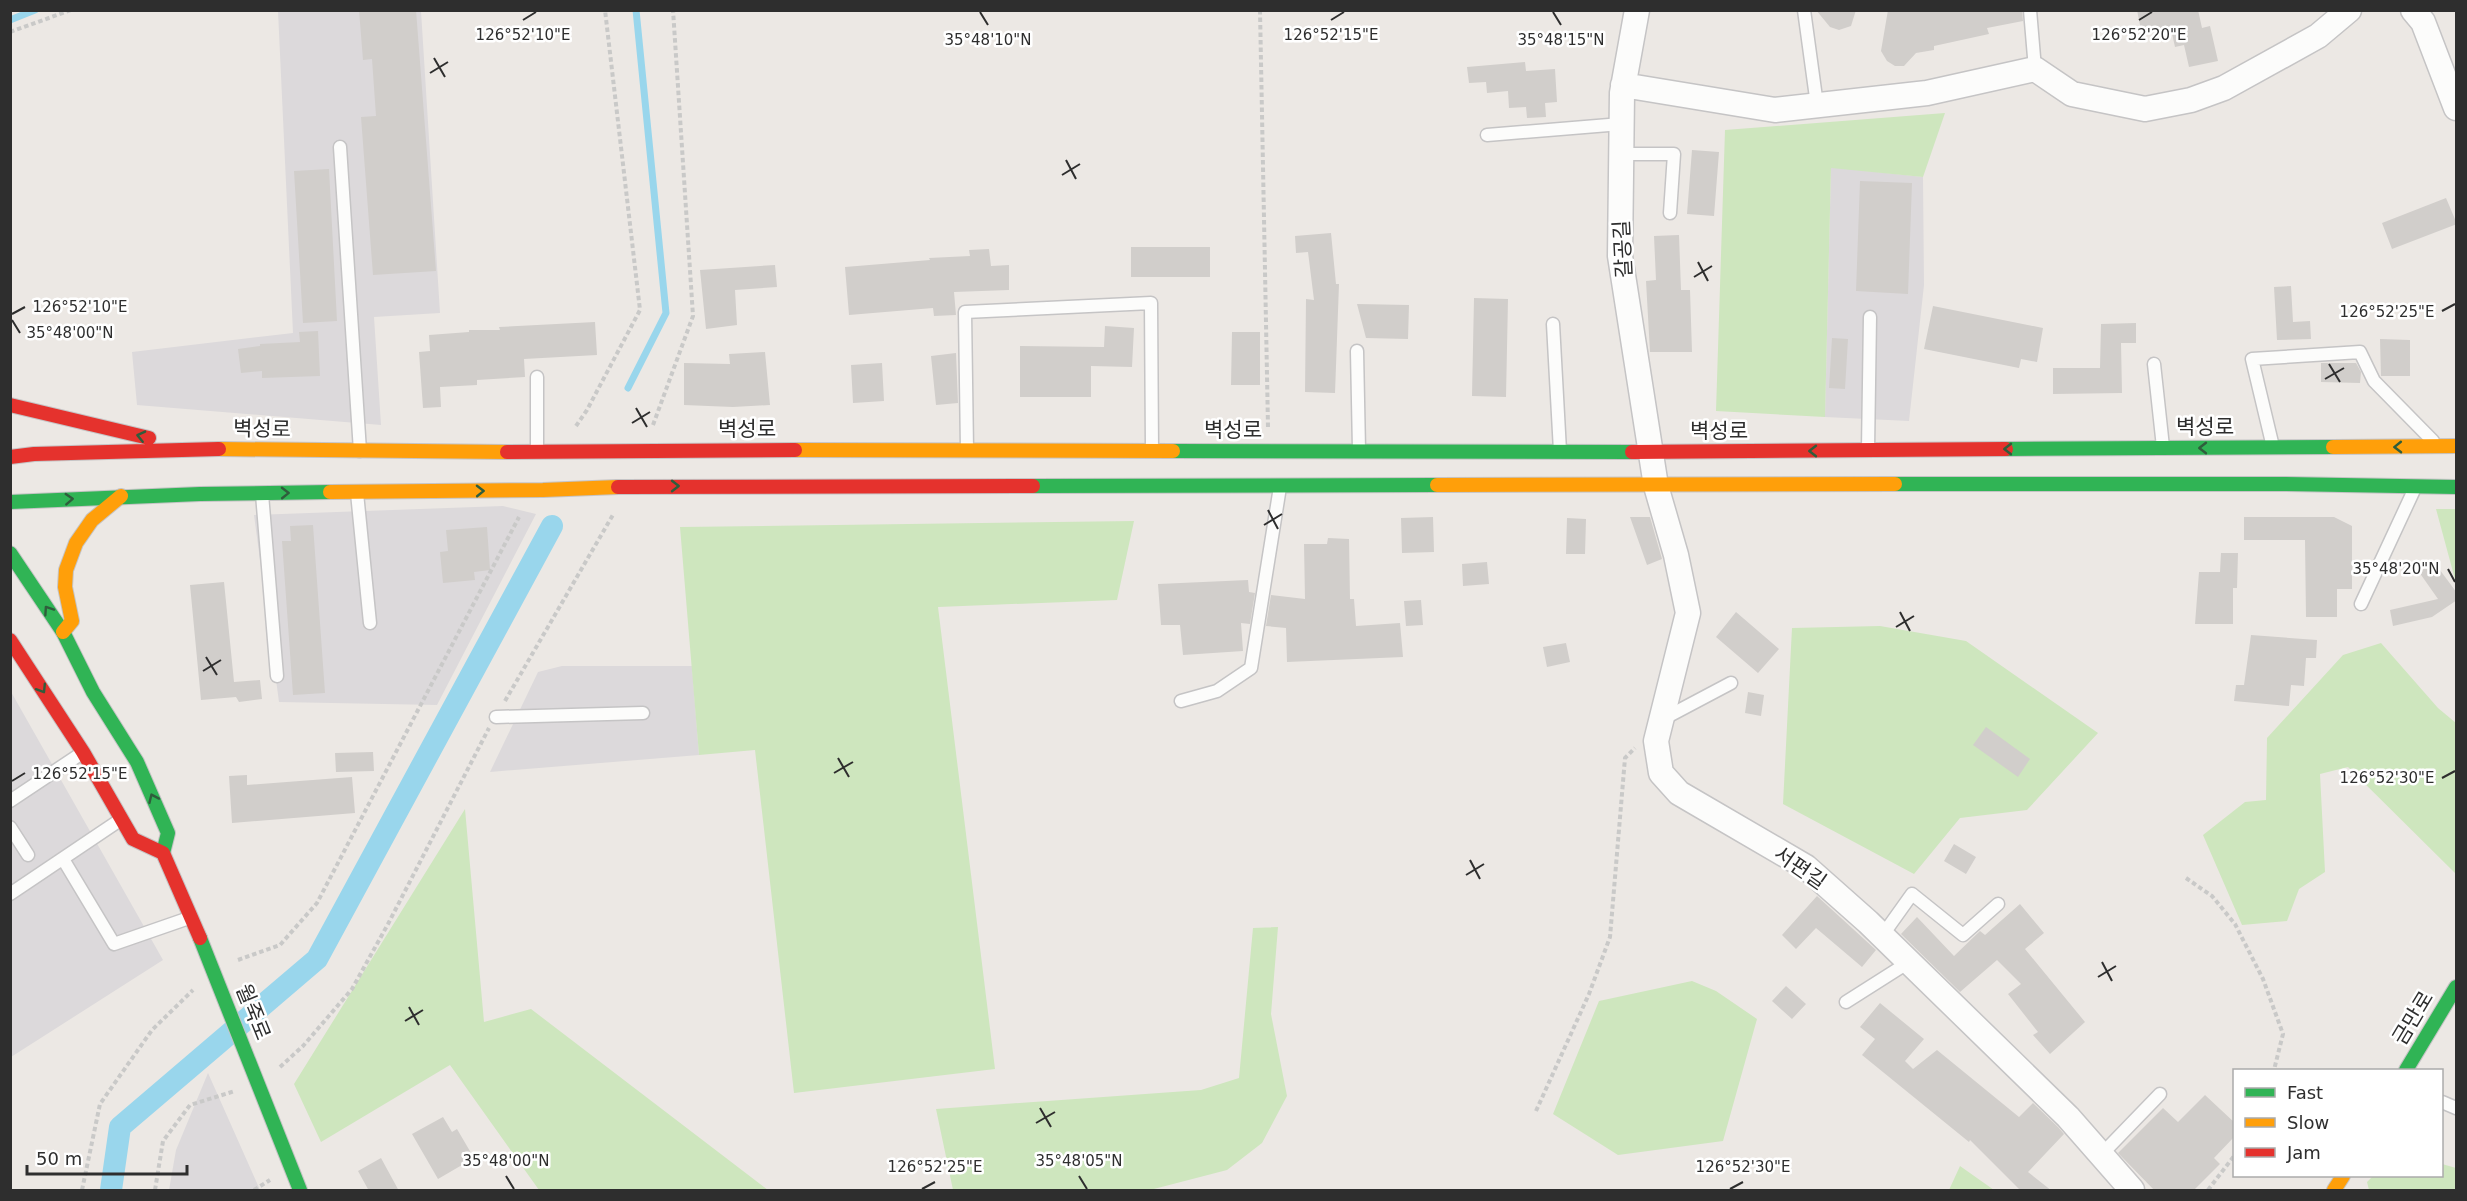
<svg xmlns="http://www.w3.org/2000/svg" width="2467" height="1201" font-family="'DejaVu Sans','Noto Sans KR',sans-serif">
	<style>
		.industrial { fill: #dcd9db }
		.green { fill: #cee6be }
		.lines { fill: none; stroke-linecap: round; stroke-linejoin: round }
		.stream { stroke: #99d6ec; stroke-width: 7 }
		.canal { stroke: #99d6ec; stroke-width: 22 }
		.building { fill: #d1cecb }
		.lane-casing { stroke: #c5c4c5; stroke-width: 15 }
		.street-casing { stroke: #c5c4c5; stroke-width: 27 }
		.fast-casing { stroke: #c5c4c5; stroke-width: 16 }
		.slow-casing { stroke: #c5c4c5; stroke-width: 16 }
		.jam-casing { stroke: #c5c4c5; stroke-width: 16 }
		.path { stroke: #c9c9c8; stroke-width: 4; stroke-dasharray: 4.5 3; stroke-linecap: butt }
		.lane { stroke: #fcfcfb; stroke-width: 12 }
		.street { stroke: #fcfcfb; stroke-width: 24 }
		.fast { stroke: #30b455; stroke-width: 14 }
		.slow { stroke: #ff9f0a; stroke-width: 14 }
		.jam { stroke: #e5322d; stroke-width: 14 }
		.oneway { stroke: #2f5d3c }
		.ticks { fill: none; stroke: #2e2e2e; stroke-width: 2 }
		.labels { text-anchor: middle; stroke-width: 5; stroke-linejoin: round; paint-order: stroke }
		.street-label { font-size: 21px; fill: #2e2e2e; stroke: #fff }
		.ticks-label { font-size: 15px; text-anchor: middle; fill: #2e2e2e; stroke: #fff; stroke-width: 5; stroke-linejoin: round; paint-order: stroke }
	</style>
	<rect width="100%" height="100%" fill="#ece8e4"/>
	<path class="industrial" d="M278,11H421L440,313L374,317L381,425L137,405L132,352L293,333Z
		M1831,167L1923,177L1924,285L1909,421L1825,417Z
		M503,506L536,514L437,705L279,702L254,515Z
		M562,666H692L699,755L490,772L538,672Z
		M10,690L163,960L11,1057H10Z
		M208,1073L260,1190H169L176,1150Z"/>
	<path class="green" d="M1945,113L1923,177L1831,168L1825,417L1716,411L1725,130Z
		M2436,509H2456V583Z
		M1134,521L1117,600L938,607L995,1069L794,1093L755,750L699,755L680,527Z
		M1880,626L1966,641L2098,733L2027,810L1960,818L1914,874L1783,804L1792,628Z
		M2381,643L2438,708L2456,723V874L2348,767L2320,774L2325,872L2299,889L2287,921L2242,925L2203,835L2245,802L2266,800L2267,738L2343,655Z
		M465,809L484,1022L531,1009L768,1190H539L450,1065L321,1142L294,1084Z
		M1278,927L1271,1014L1287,1096L1262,1143L1227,1170L1150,1190H953L936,1109L1201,1090L1239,1078L1253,928Z
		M1692,981L1716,991L1757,1019L1723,1141L1618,1155L1553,1114L1599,1001Z
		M2442,1164L2456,1168V1190H2369L2367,1182L2373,1176H2442Z
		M1960,1166L1994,1190H1949Z"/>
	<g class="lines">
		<path class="stream" d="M10,20L35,10
			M628,388L666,313L636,10"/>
		<path class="canal" d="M111,1190L120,1127L317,959L552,526"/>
	</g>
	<path class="building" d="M359,10H416L436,271L373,275L361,117L376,116L372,59L363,60Z
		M1816,10H1856L1851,26L1839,30L1830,27Z
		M1888,10H2022L2023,21L1987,28L1989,34L1934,46V50L1916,53L1904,66H1895L1887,61L1881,51Z
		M2137,10H2198L2202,28L2210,26L2218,61L2189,67L2184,45L2175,47L2171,29L2142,35Z
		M1525,62L1526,71L1555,69L1557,102L1545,103L1546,117L1527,118L1526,107L1509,108L1508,91L1487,93L1486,82L1469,83L1467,67Z
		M1692,150L1719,152L1714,216L1687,214Z
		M329,169L337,321L303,323L294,171Z
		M1860,181L1912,183L1908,294L1856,291Z
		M2446,198L2457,224L2392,249L2382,223Z
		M1331,233L1336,284H1339L1335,393L1305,392L1306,299L1314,300L1308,252L1296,253L1295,236Z
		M1679,235L1681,290H1690L1692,352H1650L1646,281L1656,280L1654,236Z
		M1131,247H1210V277H1131Z
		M989,249L991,266L1009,265V290L954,292L956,315L934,316L933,308L849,315L845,267L930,260L929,258L970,256L969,250Z
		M775,265L777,287L735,290L737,325L706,329L700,270Z
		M2291,286L2293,322L2310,321L2311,339L2277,340L2274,287Z
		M1474,298L1508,299L1506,397L1472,396Z
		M1357,304L1409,305L1408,339L1366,338Z
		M1933,306L2043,328L2037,362L2021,359L2019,368L1924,349Z
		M595,322L597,355L524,359L525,377L477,380V385L440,387L441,407L423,408L419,352L430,351L429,335L469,332V330H500L499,327Z
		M2136,323V343H2121L2122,393L2053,394V368H2100L2101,324Z
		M1105,326L1134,328L1132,367L1091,366V397H1020V346L1104,347Z
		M318,331L320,376L262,378V371L241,373L238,349L260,346V344L300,342L299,332Z
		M1232,332H1260V385H1231Z
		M1832,338L1848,339L1845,389L1829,388Z
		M2380,339L2410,340V376H2381Z
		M765,352L770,405L733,407L684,405V363L730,364L729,354Z
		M956,353L958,403L936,405L931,356Z
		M882,363L884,401L853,403L851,365Z
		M2321,363H2356L2361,372L2360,383L2321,382Z
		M1433,517L1434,552L1402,553L1401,518Z
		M1630,517H1650L1662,559L1647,565Z
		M2244,517H2334L2352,526V589H2337V617H2306L2305,540H2244Z
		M1567,518L1586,519L1585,554H1566Z
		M313,525L325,693L293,695L282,541H291L290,526Z
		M487,527L490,570L474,572L475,580L443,583L440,552L448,551L446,530Z
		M1328,538L1349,539L1350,599H1354L1356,626L1400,623L1403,657L1287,662L1286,628L1266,626L1271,595L1305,599L1304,544H1327Z
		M2221,553H2238L2237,588H2233V624H2195L2199,572H2220Z
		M1487,562L1489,584L1463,586L1462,564Z
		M2434,562L2457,593V600L2432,617L2393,626L2390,610L2438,599L2419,572Z
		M1248,580L1249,592L1255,593L1250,624L1241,623L1243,651L1183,655L1180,625H1161L1158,584Z
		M224,582L234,682L260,680L262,699L239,702L236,697L201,700L190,585Z
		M1421,600L1423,625L1406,626L1404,601Z
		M1736,612L1779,649L1758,673L1716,637Z
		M2251,635L2317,640L2316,658H2306L2304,686L2291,685L2289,706L2234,701L2236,685H2244Z
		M1566,643L1570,662L1547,667L1543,647Z
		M1748,692L1764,695L1761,716L1745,713Z
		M1986,727L2030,759L2018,777L1973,745Z
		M373,752L374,771L336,772L335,753Z
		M247,775V785L352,777L355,813L232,823L229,776Z
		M1954,844L1976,857L1966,874L1944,861Z
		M1817,896L1876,950L1862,967L1816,928L1796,949L1782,935Z
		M2020,904L2044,933L2025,949L2085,1022L2050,1054L2033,1035L2038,1032L2008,994L2021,984L1997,960L1960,992L1901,934L1917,917L1954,956L1980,931L1985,935Z
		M1786,986L1806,1004L1792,1019L1772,1001Z
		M1880,1003L1924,1039L1905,1061L1913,1069L1937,1050L2019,1117L2033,1103L2058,1127L2064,1134L2028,1172L2052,1191H2021L1970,1140L1969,1142L1862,1055L1875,1039L1860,1027Z
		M2205,1095L2235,1123V1136L2214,1158L2220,1164L2193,1191H2155L2118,1153L2163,1108L2178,1122Z
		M443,1117L452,1132L457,1129L474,1158L438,1179L412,1134Z
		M381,1158L399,1191H369L358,1171Z"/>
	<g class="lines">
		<g class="lane-casing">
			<path id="lane" d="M1804,10L1817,105
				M2030,10L2035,69
				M1487,135L1621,124
				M340,147L360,451
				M1621,154H1674L1670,213
				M1553,324L1560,451
				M1357,351L1359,450
				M2154,364L2163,447
				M537,377V451
				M2273,447L2252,359L2360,352L2374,381L2433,441
				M1868,449L1870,317
				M967,450L965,312L1151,303L1152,450
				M357,493L370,623
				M262,494L277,676
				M2361,604L2414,490
				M1181,701L1217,691L1251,668L1280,487
				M496,717L643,713
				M1663,719L1731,683
				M10,801L82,753
				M10,827L28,855
				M63,859L114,944L189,918
				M10,894L120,820
				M1882,936L1912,894L1963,935L1998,904
				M1846,1002L1909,962
				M2442,1102L2456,1108
				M2101,1155L2160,1094"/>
		</g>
		<g class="street-casing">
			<path id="street" d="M1637,10L1622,93L1620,256L1656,486L1676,555L1688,613L1656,741L1661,773L1679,793L1806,867L1868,922L2068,1117L2132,1190
				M2413,10L2423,22L2456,108
				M1623,85L1775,110L1927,93L2035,69L2072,94L2145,109L2191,100L2224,88L2318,36L2349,10"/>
		</g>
		<g class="fast-casing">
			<path id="fast" d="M2006,449L2333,447
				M1173,451L1632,452
				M1895,484H2283L2456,487
				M1033,486L1437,485
				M10,502L200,494L330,492
				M10,553L63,632L93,692L137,762L168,833L163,853
				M200,938L300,1190
				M2406,1070L2456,987"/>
		</g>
		<g class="slow-casing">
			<path id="slow" d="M2333,447L2456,446
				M219,449L507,452
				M795,450L1173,451
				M1437,485L1895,484
				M330,492L543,490L618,487
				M63,632L72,621L65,587L66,570L76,543L92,520L121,496
				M2334,1190L2343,1176"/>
		</g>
		<g class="jam-casing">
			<path id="jam" d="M10,405L149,438
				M507,452L795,450
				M1632,452L2006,449
				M10,457L34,454L219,449
				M618,487L1033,486
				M10,640L83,752L133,839L163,853L200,938"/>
		</g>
		<path class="path" d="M1260,10L1268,427
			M10,32L71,10
			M653,425L693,316L673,10
			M576,426L587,410L640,310L605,10
			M505,701L614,513
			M2186,878L2212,896L2235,924L2263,979L2283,1034L2274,1070
			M238,960L280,945L317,903L519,517
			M280,1067L303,1046L352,989L388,924L489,728
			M1536,1111L1589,994L1610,937L1625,758L1635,748
			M82,1190L100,1104L152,1030L193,990
			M155,1190L163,1141L190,1105L235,1091
			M254,1190L270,1180
			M2208,1190L2234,1156"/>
		<use href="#lane" class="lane"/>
		<use href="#street" class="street"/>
		<use href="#fast" class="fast"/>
		<use href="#slow" class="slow"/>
		<use href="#jam" class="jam"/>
	</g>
	<defs><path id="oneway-chevron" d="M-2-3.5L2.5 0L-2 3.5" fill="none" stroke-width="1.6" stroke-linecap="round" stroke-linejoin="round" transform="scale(1.5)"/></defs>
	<g class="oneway">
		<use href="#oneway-chevron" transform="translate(141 436) rotate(-167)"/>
		<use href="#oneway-chevron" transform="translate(2398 447) rotate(179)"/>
		<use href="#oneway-chevron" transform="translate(2203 448) rotate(180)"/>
		<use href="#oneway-chevron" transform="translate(2008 449) rotate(180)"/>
		<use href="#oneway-chevron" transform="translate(1813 451) rotate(180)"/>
		<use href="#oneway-chevron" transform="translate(675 486)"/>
		<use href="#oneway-chevron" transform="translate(480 491) rotate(-1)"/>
		<use href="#oneway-chevron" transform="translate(285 493) rotate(-1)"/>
		<use href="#oneway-chevron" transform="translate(69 499) rotate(-3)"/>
		<use href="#oneway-chevron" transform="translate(48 610) rotate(-124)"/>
		<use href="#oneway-chevron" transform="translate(42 689) rotate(58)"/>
		<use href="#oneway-chevron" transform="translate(153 798) rotate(-114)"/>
	</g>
	<path class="ticks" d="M980,12L988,25M1553,12L1561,25M523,20L536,12M1331,20L1344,12M2139,20L2152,12M434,58L445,77M430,73L448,62M1066,160L1076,179M1062,175L1080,164M1698,262L1708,281M1694,277L1712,266M2442,311L2455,304M12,314L25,307M12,320L20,333M2329,364L2340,382M2325,379L2344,368M636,408L647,427M632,423L650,412M1268,510L1278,529M1264,525L1282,514M2448,569L2455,582M1900,612L1910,631M1896,627L1914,616M206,657L217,675M203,671L221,660M838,758L849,777M834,773L853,762M2442,778L2455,771M12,781L25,773M1470,860L1480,879M1466,875L1484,864M2102,962L2112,981M2098,977L2116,966M409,1007L419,1025M405,1021L423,1010M1040,1108L1051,1127M1036,1123L1055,1112M506,1176L514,1189M1079,1176L1087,1189M922,1189L935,1182M1730,1189L1743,1182"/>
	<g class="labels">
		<g class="street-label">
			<text transform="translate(1623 249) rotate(-93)" y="7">갈공길</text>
			<text x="2205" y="434">벽성로</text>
			<text transform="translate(262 429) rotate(1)" y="7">벽성로</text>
			<text x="747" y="436">벽성로</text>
			<text x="1233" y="437">벽성로</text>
			<text x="1719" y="438">벽성로</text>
			<text transform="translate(1800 868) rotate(35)" y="7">서편길</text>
			<text transform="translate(253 1012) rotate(68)" y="7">월죽로</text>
			<text transform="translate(2413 1018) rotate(-59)" y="7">금만로</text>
		</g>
	</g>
	<g class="ticks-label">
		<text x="523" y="40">126°52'10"E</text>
		<text x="1331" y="40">126°52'15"E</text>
		<text x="2139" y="40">126°52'20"E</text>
		<text x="988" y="45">35°48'10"N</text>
		<text x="1561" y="45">35°48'15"N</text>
		<text x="80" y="312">126°52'10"E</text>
		<text x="2387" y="317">126°52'25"E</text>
		<text x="70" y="338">35°48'00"N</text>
		<text x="2396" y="574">35°48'20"N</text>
		<text x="80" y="779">126°52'15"E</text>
		<text x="2387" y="783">126°52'30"E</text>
		<text x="506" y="1166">35°48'00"N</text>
		<text x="1079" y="1166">35°48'05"N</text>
		<text x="935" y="1172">126°52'25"E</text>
		<text x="1743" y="1172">126°52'30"E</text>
	</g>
	<rect width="2467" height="1201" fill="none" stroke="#2e2e2e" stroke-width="24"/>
	<rect x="2233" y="1069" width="210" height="108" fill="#ffffff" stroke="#ababab" stroke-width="1.5"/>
	<rect x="2245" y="1088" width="30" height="9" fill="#30b455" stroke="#ababab" stroke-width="1.5"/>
	<text x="2287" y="1099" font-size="18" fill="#2e2e2e">Fast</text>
	<rect x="2245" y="1118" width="30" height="9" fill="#ff9f0a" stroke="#ababab" stroke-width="1.5"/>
	<text x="2287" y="1129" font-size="18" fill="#2e2e2e">Slow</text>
	<rect x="2245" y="1148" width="30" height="9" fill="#e5322d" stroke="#ababab" stroke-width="1.5"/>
	<text x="2287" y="1159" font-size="18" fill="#2e2e2e">Jam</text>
	<path d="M27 1165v9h160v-9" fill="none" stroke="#2e2e2e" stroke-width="3"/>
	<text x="36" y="1165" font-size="18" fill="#2e2e2e" stroke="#ffffff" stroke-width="4.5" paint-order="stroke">50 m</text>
</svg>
